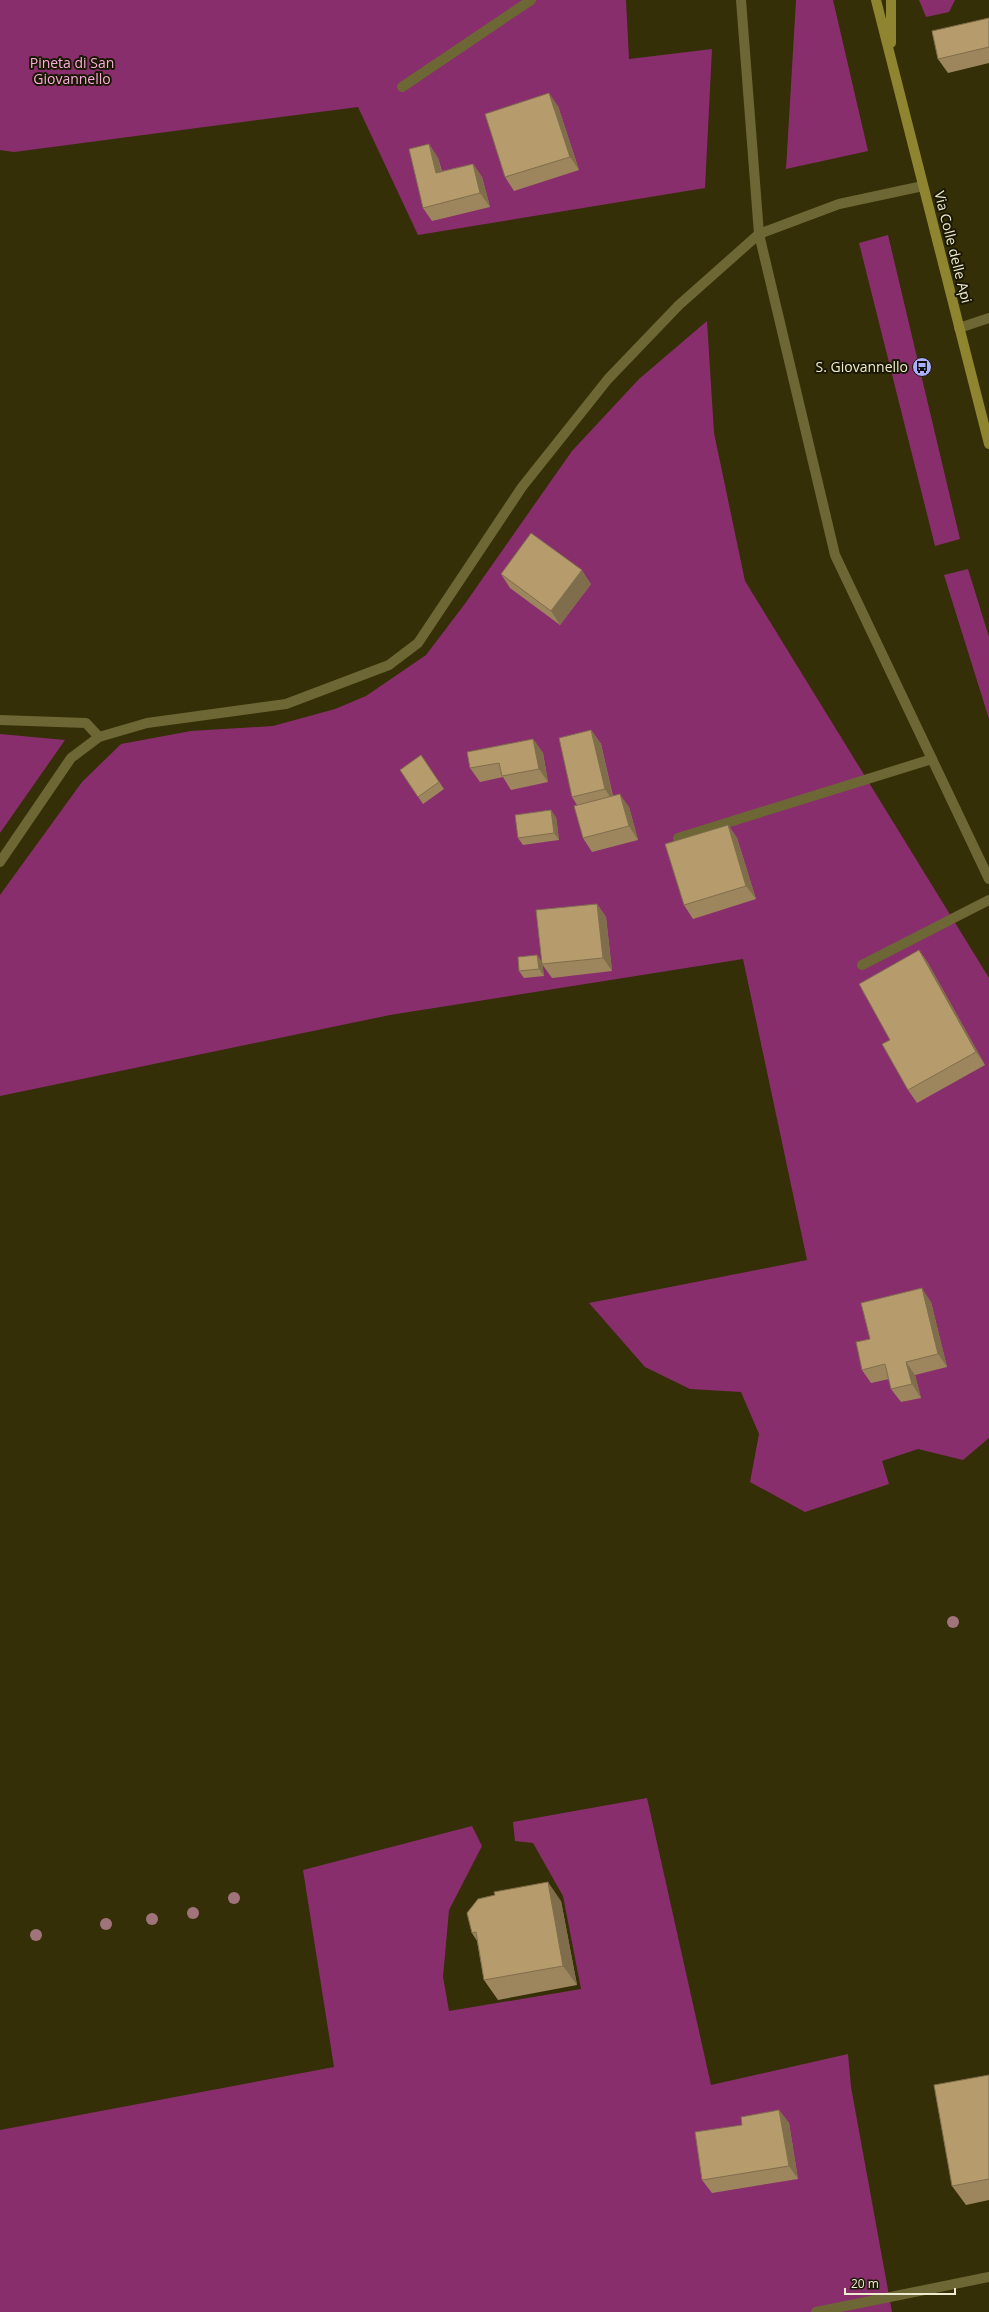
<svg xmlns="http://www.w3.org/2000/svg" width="989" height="2312" font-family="'Open Sans',sans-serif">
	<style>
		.green { fill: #892e6d }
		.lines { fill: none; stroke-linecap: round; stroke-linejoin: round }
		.service { stroke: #6d6635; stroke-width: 10 }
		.minor { stroke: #6d6635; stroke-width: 10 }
		.secondary { stroke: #8f8530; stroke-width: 10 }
		.tree { fill: #a1747c }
		.wall { fill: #9d865d }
		.shaded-wall { fill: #7f6d4c }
		.building { fill: #b69c6c; stroke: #7f6d4c }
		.labels { text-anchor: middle; stroke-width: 4; stroke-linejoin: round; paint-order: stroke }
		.park-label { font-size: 14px; fill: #fbacdd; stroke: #1a1703 }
		.street-label { font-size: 14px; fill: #efecd1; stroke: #1a1703 }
		.poi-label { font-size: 14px; fill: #efecd1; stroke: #1a1703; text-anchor: end }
	</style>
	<rect width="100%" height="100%" fill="#342f06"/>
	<path class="green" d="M0,0H626L629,59L712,49L705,188L418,235L358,107L14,152L0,150Z
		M796,0H833L868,151L786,169Z
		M919,0H955L949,12L926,17Z
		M888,235L960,539L935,546L859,243Z
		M707,321L714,433L745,581L989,978V1438L963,1460L918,1449L882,1461L889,1484L805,1512L750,1482L759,1434L741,1392L690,1389L645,1367L589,1303L807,1260L743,959L390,1015L0,1096V895L82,782L121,744L191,731L273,726L335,709L366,696L426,655L464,605L572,451L639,379Z
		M968,569L989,637V719L944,575Z
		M0,734L65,740L0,833Z
		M647,1798L711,2085L848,2054L851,2087L892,2312H0V2130L334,2067L303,1870L472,1826L482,1846L449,1910L443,1977L449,2011L581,1989L563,1896L533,1843L515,1841L513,1822Z"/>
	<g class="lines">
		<path class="service" d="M402,87L531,0
			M959,328L989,318
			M0,720L86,723L99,737
			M678,838L932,759
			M862,965L989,900
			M816,2312L989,2277"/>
		<path class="minor" d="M741,0L759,234L835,555L989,879
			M0,862L71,758L99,737L147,723L286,704L389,665L418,643L522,487L608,379L679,305L759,234L839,204L923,186"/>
		<path class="secondary" d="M876,0L989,444
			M891,43V0"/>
	</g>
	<g class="tree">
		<circle cx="953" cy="1622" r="6"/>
		<circle cx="234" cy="1898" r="6"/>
		<circle cx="193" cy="1913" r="6"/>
		<circle cx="152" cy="1919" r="6"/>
		<circle cx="106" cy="1924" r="6"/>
		<circle cx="36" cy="1935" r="6"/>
	</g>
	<path class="wall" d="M989,18V63L948,73L938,59Z
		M558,106L579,170L514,191L505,177Z
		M429,144L438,158L442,171L473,164L482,177L490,207L432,221L423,208Z
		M501,574L591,584L560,625L510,588Z
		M591,730L601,744L613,796L629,807L638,840L592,852L583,838L577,805L572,797Z
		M533,739L543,753L548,782L511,790L503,777L480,782L470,768Z
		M421,755L444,789L423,804L400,770Z
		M556,817L559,840L523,845L518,838Z
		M728,825L737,838L756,899L693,919L684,905Z
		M597,904L606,917L612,971L552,978L542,964Z
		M919,950L928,963L985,1065L917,1103L908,1090L890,1040Z
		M537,955L542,962L544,976L524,978L519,971Z
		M931,1302L947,1367L915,1375L921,1398L901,1402L891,1389L889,1379L871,1383L862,1370L870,1339Z
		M561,1901L577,1985L498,2000L484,1980L477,1941L472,1933Z
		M989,2075V2200L966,2205L952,2186Z
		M779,2110L789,2123L798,2179L712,2193L702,2180L742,2125Z"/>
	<path class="shaded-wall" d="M549,93L558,106L579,170L570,157Z
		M429,144L438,158L445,186L436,173Z
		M473,164L482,177L490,207L480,193Z
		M582,570L591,584L560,625L551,611Z
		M591,730L601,744L614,803L605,789Z
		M533,739L543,753L548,782L539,769Z
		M620,794L629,807L638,840L629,826Z
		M551,810L556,817L559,840L554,833Z
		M728,825L737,838L756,899L746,886Z
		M597,904L606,917L612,971L603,958Z
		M919,950L928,963L985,1065L976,1052Z
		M537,955L542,962L544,976L539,969Z
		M922,1288L931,1302L947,1367L938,1354Z
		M906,1362L915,1375L921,1398L912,1384Z
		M548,1882L561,1901L577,1985L563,1966Z
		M779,2110L789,2123L798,2179L789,2166Z"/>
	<path class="building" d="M989,18V47L938,59L932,31Z
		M549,93L570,157L505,177L485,114Z
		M429,144L436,173L473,164L480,193L423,208L409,149Z
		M531,533L582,570L551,611L501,574Z
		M591,730L605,789L572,797L559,738Z
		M533,739L539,769L502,776L499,763L470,768L467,752Z
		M421,755L439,782L418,797L400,770Z
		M620,794L629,826L583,838L574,806Z
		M551,810L554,833L518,838L515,815Z
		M728,825L746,886L684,905L665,844Z
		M597,904L603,958L542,964L536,910Z
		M919,950L976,1052L908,1090L882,1044L890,1040L859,984Z
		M537,955L539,969L519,971L518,957Z
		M922,1288L938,1354L906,1362L912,1384L891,1389L885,1364L862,1370L856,1342L870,1339L861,1303Z
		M548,1882L563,1966L484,1980L476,1932L472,1933L467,1913L478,1899L495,1895L494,1892Z
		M989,2075V2179L952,2186L934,2085Z
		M779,2110L789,2166L702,2180L695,2132L742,2125L741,2117Z"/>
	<defs>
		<g id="bus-disc" transform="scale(1)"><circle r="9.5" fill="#acaffb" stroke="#1a1703"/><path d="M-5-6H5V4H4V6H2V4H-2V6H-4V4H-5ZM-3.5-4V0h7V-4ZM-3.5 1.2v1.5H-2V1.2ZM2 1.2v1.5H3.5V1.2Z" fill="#111"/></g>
	</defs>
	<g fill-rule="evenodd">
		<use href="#bus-disc" x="922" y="367"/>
	</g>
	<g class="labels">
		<g class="park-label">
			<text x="72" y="68">Pineta di San<tspan x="72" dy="16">Giovannello</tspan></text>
		</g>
		<g class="street-label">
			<text transform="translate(953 247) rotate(76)" y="5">Via Colle delle Api</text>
		</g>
		<g class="poi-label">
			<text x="908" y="372">S. Giovannello</text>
		</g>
	</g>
	<path d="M845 2288v6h110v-6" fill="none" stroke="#efecd1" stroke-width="2"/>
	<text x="851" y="2288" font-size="12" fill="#efecd1" stroke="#1a1703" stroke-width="3" paint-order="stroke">20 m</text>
</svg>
